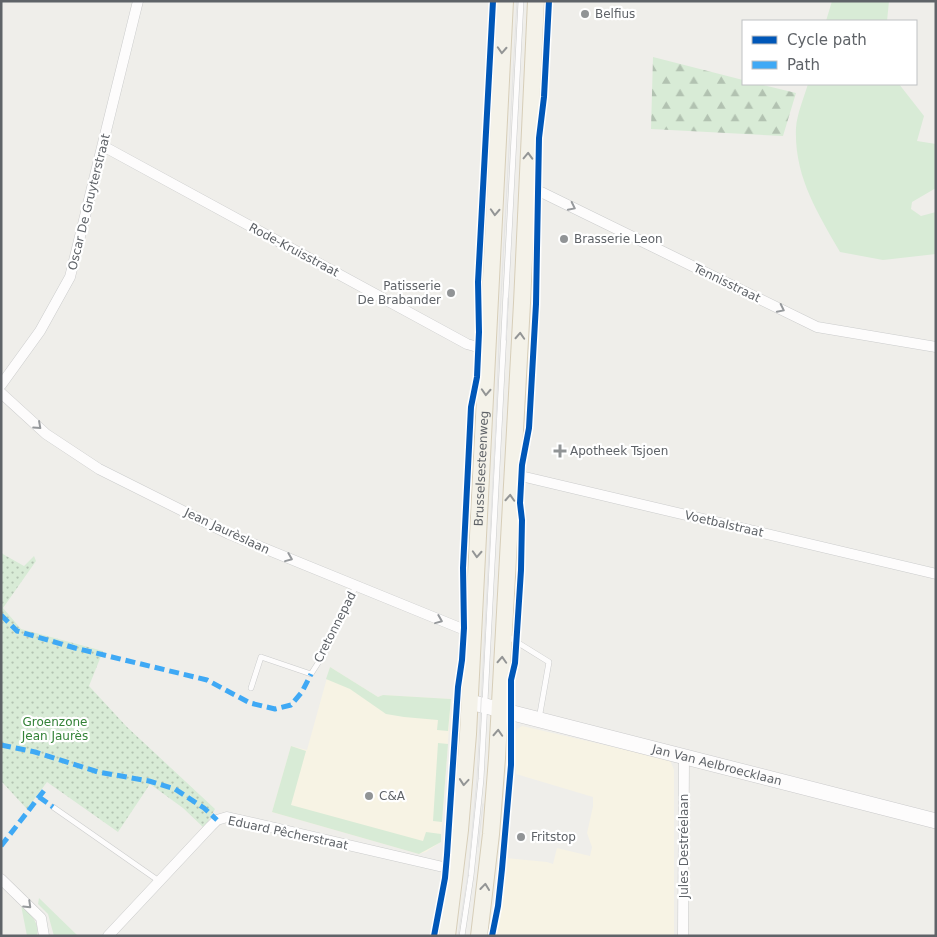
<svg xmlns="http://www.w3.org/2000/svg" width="937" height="937" font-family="'DejaVu Sans',sans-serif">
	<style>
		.commercial { fill: #f7f3e4 }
		.grass { fill: #d8ebd6 }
		.forest { fill: url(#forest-firs) }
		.park { fill: url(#park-dots) }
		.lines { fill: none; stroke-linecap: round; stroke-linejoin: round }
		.lane-casing { stroke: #cbcccc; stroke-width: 6 }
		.street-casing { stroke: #cbcccc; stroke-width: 11 }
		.secondary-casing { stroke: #cacacb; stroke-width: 16 }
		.primary-casing { stroke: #d7ceb8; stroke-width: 18 }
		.lane { stroke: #fdfcfc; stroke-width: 5 }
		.street { stroke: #fdfcfc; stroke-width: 10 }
		.secondary { stroke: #fdfcfc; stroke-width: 15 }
		.primary { stroke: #f4f2e9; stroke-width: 16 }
		.tram { stroke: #e4e4e4; stroke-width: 1 }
		.quiet { stroke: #3fa9f5; stroke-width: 5; stroke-dasharray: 10 5; stroke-linecap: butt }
		.cycleway-casing { stroke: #fff; stroke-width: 9 }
		.cycleway { stroke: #0057b8; stroke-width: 6 }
		.oneway { stroke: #939595 }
		.oneway2 { stroke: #96999c }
		.poi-dot { fill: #919496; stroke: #fff; stroke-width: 2 }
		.labels { text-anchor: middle; stroke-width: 4.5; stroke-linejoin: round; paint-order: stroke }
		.poi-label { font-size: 12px; fill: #5f6368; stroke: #fff; text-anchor: start }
		.street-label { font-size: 12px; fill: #5f6368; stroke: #fff }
		.park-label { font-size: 12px; fill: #348238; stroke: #fff }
	</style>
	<defs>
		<pattern id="forest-firs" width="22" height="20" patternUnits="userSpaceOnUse" patternTransform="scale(1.25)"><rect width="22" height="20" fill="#d8ebd6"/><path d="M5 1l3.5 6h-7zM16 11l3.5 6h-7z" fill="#b2c2b1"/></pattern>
		<pattern id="park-dots" width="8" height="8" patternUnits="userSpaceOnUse" patternTransform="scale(1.25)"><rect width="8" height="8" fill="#d8ebd6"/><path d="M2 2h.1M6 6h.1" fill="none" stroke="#b2c2b1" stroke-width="1.8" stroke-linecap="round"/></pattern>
	</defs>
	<rect width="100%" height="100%" fill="#efeeea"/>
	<path class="commercial" d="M330,667L378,697L383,695L451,699L441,842L426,852L419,854L272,812L291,746L307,750Z
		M522,726L670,760L674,770V936H492L505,858L547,862L553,864L557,848L590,856L592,847L587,833L593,806V797L516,774L514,738L517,729Z"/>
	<path class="grass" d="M832,1H889L887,21H826Z
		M808,84H899L924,116L917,141L936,144V188L912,202L911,209L921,216L936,212V254L883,260L840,252C817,212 794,176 796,128C797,114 804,97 808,84Z
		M330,667L378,697L383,695L451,699L448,731L437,730L438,720L404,717L386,714L350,689L326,679Z
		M438,743L448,744L442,822L433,821Z
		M291,746L306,751L291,805L423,841L426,832L441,834V842L419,854L272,812Z
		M39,898L78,936H54L48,914L38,904Z
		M21,905C30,914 40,922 37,936H27Z"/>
	<path class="forest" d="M653,57L743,80V84H759L796,93L783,136L651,129Z"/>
	<path class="park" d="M1,553L24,566L34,556L36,561L3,608L21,629L103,651L89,686L127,727L215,809L204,828L183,808L150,784L118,832L47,782L27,809L1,781Z"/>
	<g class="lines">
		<g class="lane-casing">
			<path id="lane" d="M507,636L549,662L539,719
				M251,688L261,657L311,674L320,660L356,586
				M53,807L159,881
				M462,936L471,876L481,779L521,1"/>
		</g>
		<g class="street-casing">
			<path id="street" d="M103,146L467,344L488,350
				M527,191L541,192L817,327L936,347
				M1,385L40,331L70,277L138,1
				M1,393L46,434L99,469L229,534L460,628L474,629
				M511,477H525L936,574
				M1,879L41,918L44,936
				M108,936L211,826L217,820L227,817L456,870
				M683,936L684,757"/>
		</g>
		<g class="secondary-casing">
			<g id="secondary">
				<path id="s1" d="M470,702L936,821"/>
			</g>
		</g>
		<g class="primary-casing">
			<g id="primary">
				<path id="s2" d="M447,936L460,830L468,734L505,1"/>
				<path d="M479,936L491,834L497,758L522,303L536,1"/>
			</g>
		</g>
		<use href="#lane" class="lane"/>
		<use href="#street" class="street"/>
		<use href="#secondary" class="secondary"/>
		<use href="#primary" class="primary"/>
		<path class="tram" d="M506,340L508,298
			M478,847L483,804
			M458,936L468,875L477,779L496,424L500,315L517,1"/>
		<path class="quiet" d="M1,615L17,631L75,648L207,680L250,703L275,709L291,705L302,692L311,674
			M1,745L35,752L98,772L149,781L175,789L204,808L217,820
			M39,797L53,807
			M1,846L46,788"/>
		<g class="cycleway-casing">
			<path id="cycleway" d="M434,936L445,878L447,855L458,687L462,660L464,628L463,568L471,407L477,377L479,332L478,282L493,1
				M492,936L498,906L502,869L511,765V680L515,663L521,570L522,520L520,503L522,465L529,428L536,304L539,138L544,97L549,1"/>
		</g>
		<use href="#cycleway" class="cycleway"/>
	</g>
	<defs><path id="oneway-chevron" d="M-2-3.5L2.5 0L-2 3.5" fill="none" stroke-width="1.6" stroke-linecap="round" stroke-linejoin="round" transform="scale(1.25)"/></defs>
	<g class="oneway">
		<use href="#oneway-chevron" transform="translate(502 50) rotate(93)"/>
		<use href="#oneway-chevron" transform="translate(528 156) rotate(-88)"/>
		<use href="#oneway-chevron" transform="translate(495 212) rotate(93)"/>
		<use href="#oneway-chevron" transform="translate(520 336) rotate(-87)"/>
		<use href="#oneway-chevron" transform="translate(486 392) rotate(93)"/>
		<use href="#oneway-chevron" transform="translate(510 498) rotate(-87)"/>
		<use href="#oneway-chevron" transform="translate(477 554) rotate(93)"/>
		<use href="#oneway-chevron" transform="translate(502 660) rotate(-87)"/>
		<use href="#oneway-chevron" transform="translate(498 733) rotate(-87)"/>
		<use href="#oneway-chevron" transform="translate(464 782) rotate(95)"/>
		<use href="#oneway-chevron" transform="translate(485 887) rotate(-84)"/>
	</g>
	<g class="oneway2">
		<use href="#oneway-chevron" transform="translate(572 207) rotate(26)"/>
		<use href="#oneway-chevron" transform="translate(781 309) rotate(26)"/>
		<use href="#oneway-chevron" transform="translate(38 426) rotate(42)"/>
		<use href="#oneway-chevron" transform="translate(289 558) rotate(22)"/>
		<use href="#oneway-chevron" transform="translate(439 620) rotate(22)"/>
		<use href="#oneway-chevron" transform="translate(28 905) rotate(44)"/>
	</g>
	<g class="poi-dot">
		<circle cx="585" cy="14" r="5"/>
		<circle cx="564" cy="239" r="5"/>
		<circle cx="451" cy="293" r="5"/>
		<path d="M557.5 443.5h5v5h5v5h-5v5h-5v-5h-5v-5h5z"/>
		<circle cx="369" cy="796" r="5"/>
		<circle cx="521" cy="837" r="5"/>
	</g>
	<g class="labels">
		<g class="poi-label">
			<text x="595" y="18">Belfius</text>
			<text x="574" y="243">Brasserie Leon</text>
			<text x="441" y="290" text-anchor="end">Patisserie<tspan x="441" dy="14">De Brabander</tspan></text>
			<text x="570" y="455">Apotheek Tsjoen</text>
			<text x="379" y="800">C&amp;A</text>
			<text x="531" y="841">Fritstop</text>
		</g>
		<g class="street-label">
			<text transform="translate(89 202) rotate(-76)" y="4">Oscar De Gruyterstraat</text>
			<text transform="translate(294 250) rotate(28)" y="4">Rode-Kruisstraat</text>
			<text transform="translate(727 283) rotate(26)" y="4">Tennisstraat</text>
			<text dy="4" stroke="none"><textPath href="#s2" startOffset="469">Brusselsesteenweg</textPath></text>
			<text transform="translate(724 524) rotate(13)" y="4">Voetbalstraat</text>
			<text transform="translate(227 531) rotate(25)" y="4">Jean Jaurèslaan</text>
			<text transform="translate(335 627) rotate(-63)" y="4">Cretonnepad</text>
			<text dy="4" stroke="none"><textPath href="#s1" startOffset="255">Jan Van Aelbroecklaan</textPath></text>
			<text transform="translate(288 833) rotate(12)" y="4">Eduard Pêcherstraat</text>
			<text transform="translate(684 846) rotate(-90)" y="4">Jules Destréelaan</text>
		</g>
		<g class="park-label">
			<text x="55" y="726">Groenzone<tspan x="55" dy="14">Jean Jaurès</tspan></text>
		</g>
	</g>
	<rect width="937" height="937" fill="none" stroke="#5f6368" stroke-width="5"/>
	<rect x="742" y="20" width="175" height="65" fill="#ffffff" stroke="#bfc1c3"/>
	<rect x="752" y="36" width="25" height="8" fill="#0057b8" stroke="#bfc1c3"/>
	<text x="787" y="45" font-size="15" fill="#5f6368">Cycle path</text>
	<rect x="752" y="61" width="25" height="8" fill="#3fa9f5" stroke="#bfc1c3"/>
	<text x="787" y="70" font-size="15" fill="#5f6368">Path</text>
</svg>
